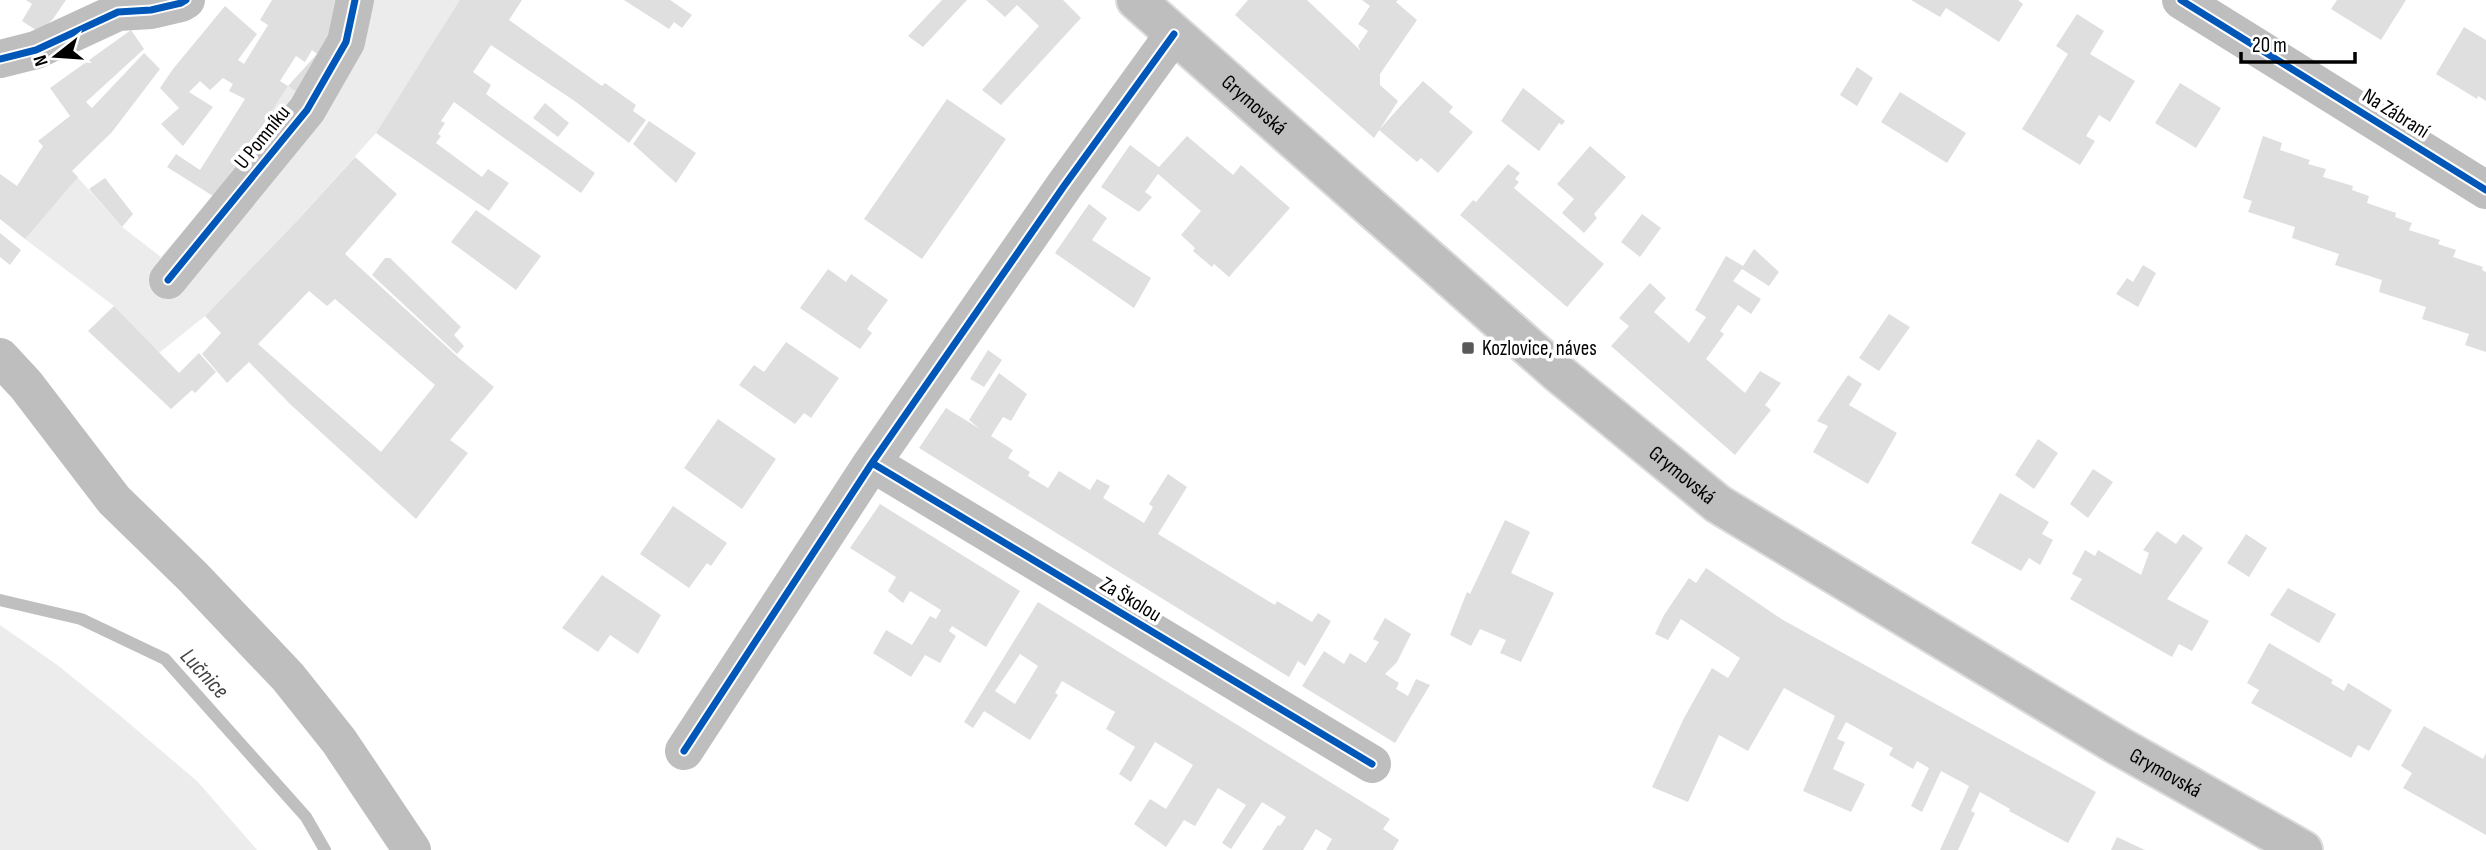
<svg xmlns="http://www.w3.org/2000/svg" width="2486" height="850" font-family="'Sofia Sans Condensed',sans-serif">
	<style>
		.green { fill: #ececec }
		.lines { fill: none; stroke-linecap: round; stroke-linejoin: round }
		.stream { stroke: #bfbfbf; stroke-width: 12 }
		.building { fill: #dfdfdf; fill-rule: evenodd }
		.major-casing { stroke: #dbdbdb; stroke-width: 42 }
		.minor { stroke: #bebebe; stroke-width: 38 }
		.major { stroke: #bebebe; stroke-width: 38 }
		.cycleway-casing { stroke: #fff; stroke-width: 11 }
		.cycleway { stroke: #0057b8; stroke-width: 7 }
		.poi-dot { fill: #595959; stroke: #fff; stroke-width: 2.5 }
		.labels { text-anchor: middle; stroke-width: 7; stroke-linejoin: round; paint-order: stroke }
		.street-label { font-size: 21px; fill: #000; stroke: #fff }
		.poi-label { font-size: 21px; fill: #000; stroke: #fff; text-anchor: start }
		.water-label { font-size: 23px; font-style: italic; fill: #444; stroke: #fff }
	</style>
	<rect width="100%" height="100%" fill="#fff"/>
	<path class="green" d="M343,0H461L376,133L298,220L205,316L159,353L114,306L25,239L72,171L122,227L161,257L213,196L288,86L301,94Z
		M0,625L56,664L117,713L198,782L257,850H0Z"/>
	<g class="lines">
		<path class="stream" d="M0,600L81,619L165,659L306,817L325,850"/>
	</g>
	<path class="building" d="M26,0H66L53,19L39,32L22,21L32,4Z
		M272,0H343L340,28L301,95L288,86L236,166L213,196L167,167L176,154L200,170L245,99L229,91L233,84L223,78L210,90L200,81L189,92L213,107L183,146L161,124L179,108L160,88L173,69L225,6L257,34L238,60L244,64L268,25L260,20ZM312,50L317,54L288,86L280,81L296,56L305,62Z
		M460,0H522L509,20L602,86L605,83L636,105L633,111L646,120L629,143L576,102L491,45L473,72L491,85L486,94L595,173L581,193L454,102L441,121L445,123L438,134L441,136L436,143L482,177L488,169L509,183L489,211L376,133Z
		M624,0H670L692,15L682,28L674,22L669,29Z
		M942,0H967L923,47L908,36Z
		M986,0H1063L1081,18L1001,105L982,90L1039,26L1017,5L1005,17Z
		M1248,0H1307L1361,51L1358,46L1368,31L1358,24L1370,6L1362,0H1398L1396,2L1417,20L1380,74V85L1398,101L1374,138L1235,15Z
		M1911,0H2018L2023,4L1999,42L1946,8L1940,17Z
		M2337,0H2406L2381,40L2331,9Z
		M2077,14L2104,31L2090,54L2135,81L2110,122L2099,115L2086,136L2095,141L2080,165L2022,129L2068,54L2056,46Z
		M2464,27L2486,40V101L2478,96L2477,99L2436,74Z
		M131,30L144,49L86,102L92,108L144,53L160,69L112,132L72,171L78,177L25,239L0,219V174L17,186L43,146L38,141L70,116L50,88Z
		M1857,67L1873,78L1857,106L1840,95Z
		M1423,81L1453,107L1449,112L1473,132L1438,173L1421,158L1417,162L1379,130Z
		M2180,83L2221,108L2196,148L2155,123Z
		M1523,88L1565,121L1562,125L1559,123L1539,151L1501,121Z
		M1900,92L1966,133L1947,163L1881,122Z
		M947,99L1006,139L922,259L864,219Z
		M545,103L569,123L558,137L533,118Z
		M649,121L696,153L676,183L633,144Z
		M1187,136L1233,175L1241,165L1290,208L1229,277L1214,264L1212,267L1193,251L1195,248L1181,235L1201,211L1158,174L1145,192L1152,197L1139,212L1101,187L1130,145L1159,167Z
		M2263,136L2282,143L2280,150L2310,160L2308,164L2326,169L2323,177L2353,186L2352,190L2369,196L2367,203L2396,213L2395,217L2412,223L2409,230L2440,240L2438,244L2456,250L2453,257L2483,267L2482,270L2486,272V352L2465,345L2469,334L2422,319L2426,307L2379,292L2382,280L2335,265L2339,254L2292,238L2295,227L2248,212L2252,201L2243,198Z
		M1590,146L1626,177L1594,214L1597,218L1584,233L1562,213L1574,199L1557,184Z
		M355,157L397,194L345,254L460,359L494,387L450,440L468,453L416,519L290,404L249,362L227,383L202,354L221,333L205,316L298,220ZM309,291L327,306L335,299L435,385L381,452L258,344Z
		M1508,164L1520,173L1515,179L1519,182L1514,188L1604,264L1567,307L1460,215L1473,200L1476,202Z
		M105,178L133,214L122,227L89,189Z
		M1089,204L1107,218L1092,240L1151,278L1134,308L1055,253Z
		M476,210L541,256L516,290L451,242Z
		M1642,214L1661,228L1640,257L1621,242Z
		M0,233L21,250L10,265L0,257Z
		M1754,249L1779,272L1769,286L1742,269L1733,281L1761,299L1751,314L1738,305L1720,331L1724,334L1706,359L1745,393L1760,371L1781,383L1765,405L1771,410L1735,455L1611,346L1629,326L1619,318L1650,283L1666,298L1654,312L1689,343L1706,317L1695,310L1726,256L1743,266Z
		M385,258H390L461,327L454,335L464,346L457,354L372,275Z
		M2143,265L2156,273L2138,307L2116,294L2127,278L2133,282Z
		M828,269L846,282L851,274L888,300L867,329L872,333L860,349L800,308Z
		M114,306L179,373L199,353L216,372L195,393L192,390L171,409L88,331Z
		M1889,314L1910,327L1879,371L1859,358Z
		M786,342L839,378L811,418L804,413L795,424L739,385L754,365L764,372Z
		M988,350L1002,360L984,387L970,379Z
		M999,373L1027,394L1011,421L1003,417L991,436L1013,450L1008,458L1030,472L1028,476L1048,488L1059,471L1090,490L1097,479L1110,486L1103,498L1144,523L1153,507L1149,504L1168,474L1187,487L1158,534L1275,605L1277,601L1312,622L1318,613L1331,621L1305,666L1298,661L1289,677L919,448L946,408L980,429L969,420Z
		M1848,375L1862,384L1849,405L1897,433L1868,484L1813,452L1828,426L1817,421Z
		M718,419L776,459L742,509L684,468Z
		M2038,439L2058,453L2034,489L2015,475Z
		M2093,469L2113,482L2088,518L2070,504Z
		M2000,493L2049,522L2042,534L2053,540L2040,565L2029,558L2021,571L1971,543Z
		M880,504L1020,591L986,647L952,626L949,631L956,636L940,663L925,655L911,677L873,653L886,630L912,645L930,616L936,619L941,610L910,591L903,603L888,591L896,577L850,548Z
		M673,506L727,543L711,566L707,563L689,588L640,554Z
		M1505,520L1530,532L1511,573L1554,593L1521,662L1500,653L1506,640L1480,629L1471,646L1450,635L1467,592L1470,594Z
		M2157,531L2176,544L2183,534L2203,548L2167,599L2209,621L2192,651L2179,644L2172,657L2070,599L2082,579L2072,574L2085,550L2095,556L2098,550L2141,575L2149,553L2143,550Z
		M2246,534L2267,548L2249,577L2227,563Z
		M1706,568L1783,620L2096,792L2068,843L2009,811L2010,809L1980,792L1971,811L1975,813L1958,850H1940L1969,786L1941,771L1922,812L1911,806L1929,768L1917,761L1913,769L1889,755L1893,748L1846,722L1837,739L1845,742L1833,769L1865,784L1851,812L1803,791L1835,716L1784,688L1748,751L1719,735L1688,802L1652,787L1684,718L1712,668L1728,678L1740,658L1681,619L1668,640L1655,634L1664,615L1689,578L1696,583Z
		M602,575L661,615L638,654L610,635L598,652L562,628Z
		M2288,588L2336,614L2319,643L2270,615Z
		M1038,602L1390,819L1383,829L1399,840L1393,850H1326L1332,839L1316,829L1303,850H1262L1278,825L1280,826L1286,817L1262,802L1231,849L1222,843L1246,805L1218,788L1195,826L1184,820L1166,847L1134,824L1150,799L1166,809L1193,765L1155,742L1131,782L1119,774L1135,747L1106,729L1115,712L1062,681L1055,693L1058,695L1030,740L984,711L973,728L964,722ZM1020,654L1038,666L1015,704L995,691Z
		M1385,618L1411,634L1397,662L1385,674L1399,683L1396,689L1408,696L1416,679L1430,685L1395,743L1302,686L1324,651L1344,664L1350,653L1366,663L1379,642L1373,639Z
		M2269,643L2333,680L2331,683L2344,691L2348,683L2392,710L2369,751L2358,745L2351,758L2251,703L2259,690L2247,683Z
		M2424,726L2483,759L2486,753V835L2403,788L2412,773L2401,766Z
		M2117,837L2145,850H2111Z"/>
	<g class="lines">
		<g class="major-casing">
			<g id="major">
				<path id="s1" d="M1136,0L1557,372L1718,504L2117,745L2303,850"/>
			</g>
		</g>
		<path class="minor" d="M2181,0L2486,190
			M0,59L36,50L118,12L151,10L181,3L186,0
			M168,280L307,110L346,42L355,0
			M0,357L26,385L114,500L193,577L288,677L339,741L412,850
			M872,463L1372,764
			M684,751L872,463L1064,186L1174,34"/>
		<use href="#major" class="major"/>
		<g class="cycleway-casing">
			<path id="cycleway" d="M2181,0L2486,190
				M0,59L36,50L118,12L151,10L181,3L186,0
				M168,280L307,110L346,42L355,0
				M872,463L1372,764
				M684,751L872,463L1064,186L1174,34"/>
		</g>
		<use href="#cycleway" class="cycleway"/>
	</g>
	<rect class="poi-dot" x="1461" y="341" width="14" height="14" rx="3.5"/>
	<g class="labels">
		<g class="street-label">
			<text dy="7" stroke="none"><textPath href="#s1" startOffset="158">Grymovská</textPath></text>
			<text transform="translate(2396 113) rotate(32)" y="7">Na Zábraní</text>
			<text transform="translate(262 137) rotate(-51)" y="7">U Pomníku</text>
			<text dy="7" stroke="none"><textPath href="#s1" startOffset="724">Grymovská</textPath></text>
			<text transform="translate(1131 599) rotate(31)" y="7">Za Školou</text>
			<text dy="7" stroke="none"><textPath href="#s1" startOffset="1292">Grymovská</textPath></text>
		</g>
		<g class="poi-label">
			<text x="1482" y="355">Kozlovice, náves</text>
		</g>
		<g class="water-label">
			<text transform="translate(205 673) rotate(47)" y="8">Lučnice</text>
		</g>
	</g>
	<g transform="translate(56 56) rotate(253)" stroke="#ffffff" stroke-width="5" paint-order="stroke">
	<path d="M0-5L12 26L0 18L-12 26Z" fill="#000000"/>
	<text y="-10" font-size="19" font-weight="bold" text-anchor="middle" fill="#000000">N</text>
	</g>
	<path d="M2241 52v10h114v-10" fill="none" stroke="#000000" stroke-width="3.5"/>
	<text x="2252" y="52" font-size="21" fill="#000000" stroke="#ffffff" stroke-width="5" paint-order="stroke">20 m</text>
</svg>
